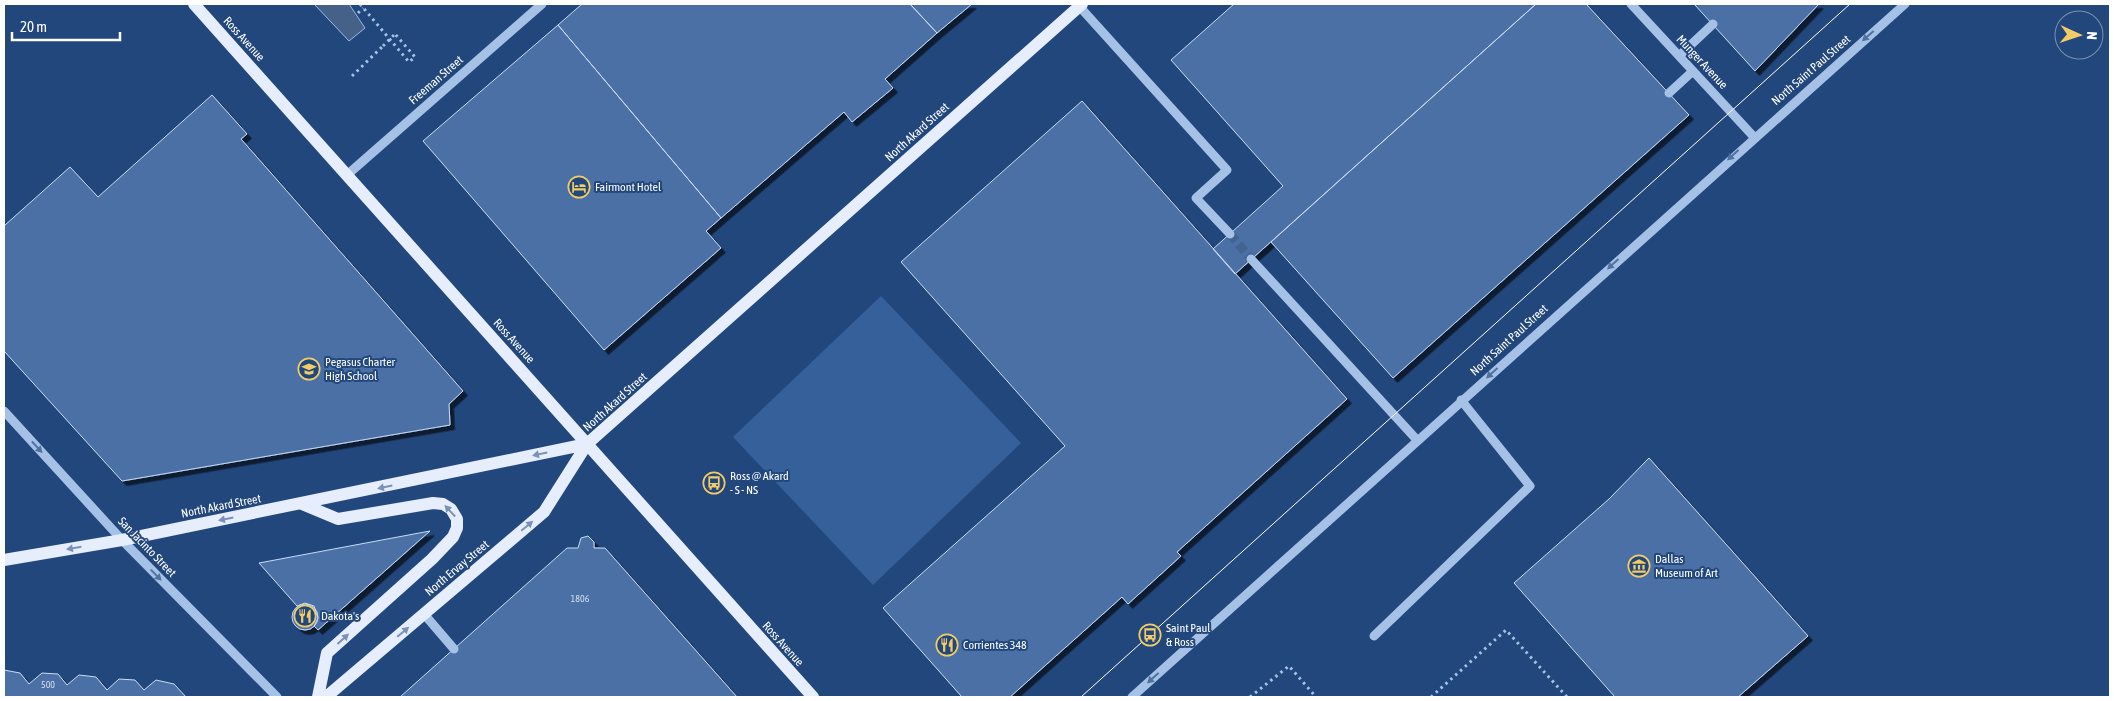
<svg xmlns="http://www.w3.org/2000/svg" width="2114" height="701" font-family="'Asap Condensed',sans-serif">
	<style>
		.green { fill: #35609a }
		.water { fill: #456188; stroke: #99bbe7 }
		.building { fill: #4b70a5; stroke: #c8dbf5; filter: url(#shadow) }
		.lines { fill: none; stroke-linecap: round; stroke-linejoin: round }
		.minor-tunnel { stroke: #436390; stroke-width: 9; stroke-dasharray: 9 4.5; stroke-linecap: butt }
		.path { stroke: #a5c1e6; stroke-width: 3; stroke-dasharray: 2.5 4; stroke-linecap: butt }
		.minor { stroke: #a5c1e6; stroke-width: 9 }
		.major { stroke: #e6eefd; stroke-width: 12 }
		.tram { stroke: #fff; stroke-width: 1 }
		.path-bridge { stroke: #a5c1e6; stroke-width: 3; stroke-dasharray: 2.5 4; stroke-linecap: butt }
		.oneway { fill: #5072a1 }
		.oneway2 { fill: #7a92b6 }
		.labels { text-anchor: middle; stroke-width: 4; stroke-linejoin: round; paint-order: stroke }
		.number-label { font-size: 10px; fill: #d2dbe8 }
		.street-label { font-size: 12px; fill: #fff; stroke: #22477c }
		.poi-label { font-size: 12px; fill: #fff; stroke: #22477c; text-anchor: start }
	</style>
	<defs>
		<filter id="shadow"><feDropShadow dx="4.5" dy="4.5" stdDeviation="0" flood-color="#0009"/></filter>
	</defs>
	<rect width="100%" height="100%" fill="#22477c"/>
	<path class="green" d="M881,296L1021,443L873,585L733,437Z"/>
	<path class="water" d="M314,4H349L365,28L349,41Z"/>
	<path class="building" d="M582,4H910L937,33L885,79L893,88L852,122L844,112L721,218L558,25Z
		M910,4H972L937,33Z
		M1234,4H1536L1235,274L1213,249L1283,186L1171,60Z
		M1536,4H1586L1689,115L1393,378L1271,242Z
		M1694,4H1819L1755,71Z
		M558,25L721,218L706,231L721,248L604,350L423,141Z
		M212,95L247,134L241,139L463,391L449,404L450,425L122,481L4,351V226L70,167L98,197Z
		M1082,101L1347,399L1177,552L1181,556L1128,604L1122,597L1010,697H962L883,608L1065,446L901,262Z
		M1649,458L1808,636L1738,697H1615L1514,583L1609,499Z
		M430,531L318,630L314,626L318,618L314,606L305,603L297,606L259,563Z
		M588,536L594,542V548H605L737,697H400L567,548H578L581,538Z
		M292 617a13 13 0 1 1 26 0a13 13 0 1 1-26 0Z
		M4,670L20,673L29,684L42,673L58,674L67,685L79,675L96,677L107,690L119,679L135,680L144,690L156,680L174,684L186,697H4Z"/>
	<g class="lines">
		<path class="minor-tunnel" d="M1230,234L1251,259"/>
		<path class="path" d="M360,4L409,62L415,57L395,34
			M358,13L363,8
			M352,76L383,46
			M1250,697L1289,666L1316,697
			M1431,697L1506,630L1567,697"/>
		<path class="minor" d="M1631,4L1754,137
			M1079,6L1227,170L1196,198L1230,234
			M1679,56L1713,24
			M1669,93L1693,71
			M347,175L542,4
			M1251,259L1417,440
			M4,411L122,540L277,697
			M424,614L454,649
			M1374,636L1530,486L1461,400
			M1132,697L1905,4"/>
		<path class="major" d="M194,4L813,697
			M302,504L338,519L433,503L443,504L451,509L457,519V528L453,537L432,559L327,653L318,697
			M4,560L122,540L587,444L1082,4
			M326,697L544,512L587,444"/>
		<path class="tram" d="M1081,697L1850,4"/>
		<path class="path-bridge" d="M383,46L395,34"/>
	</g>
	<defs><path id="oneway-solid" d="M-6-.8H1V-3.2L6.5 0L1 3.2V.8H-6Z" transform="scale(1.25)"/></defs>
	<g class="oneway">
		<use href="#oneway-solid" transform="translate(1868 36) rotate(139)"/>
		<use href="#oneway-solid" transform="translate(1733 155) rotate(138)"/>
		<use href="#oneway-solid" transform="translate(1613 264) rotate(138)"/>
		<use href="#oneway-solid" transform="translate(1492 373) rotate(138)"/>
		<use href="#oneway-solid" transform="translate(37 447) rotate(47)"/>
		<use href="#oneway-solid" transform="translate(156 575) rotate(46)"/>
		<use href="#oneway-solid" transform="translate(1153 678) rotate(138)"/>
	</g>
	<g class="oneway2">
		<use href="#oneway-solid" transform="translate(540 454) rotate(168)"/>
		<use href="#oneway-solid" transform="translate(385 487) rotate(168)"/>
		<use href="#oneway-solid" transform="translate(450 511) rotate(-133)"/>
		<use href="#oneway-solid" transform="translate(226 519) rotate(169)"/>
		<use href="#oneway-solid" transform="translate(527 526) rotate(-40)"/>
		<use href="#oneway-solid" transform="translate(74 548) rotate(170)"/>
		<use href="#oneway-solid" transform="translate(403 632) rotate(-40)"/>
		<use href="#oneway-solid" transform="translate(343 639) rotate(-42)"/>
	</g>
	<defs>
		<g id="hotel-ring" transform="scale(1.125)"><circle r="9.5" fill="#22477c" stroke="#f2cd67" stroke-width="1.5"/><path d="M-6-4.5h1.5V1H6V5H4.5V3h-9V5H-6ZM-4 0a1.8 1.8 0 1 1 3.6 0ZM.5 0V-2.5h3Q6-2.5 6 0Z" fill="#f2cd67"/></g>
		<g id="school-ring" transform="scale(1.125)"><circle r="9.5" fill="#22477c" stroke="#f2cd67" stroke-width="1.5"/><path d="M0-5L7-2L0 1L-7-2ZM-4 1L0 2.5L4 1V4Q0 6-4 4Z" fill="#f2cd67"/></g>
		<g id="bus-ring" transform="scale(1.125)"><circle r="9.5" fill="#22477c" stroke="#f2cd67" stroke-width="1.5"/><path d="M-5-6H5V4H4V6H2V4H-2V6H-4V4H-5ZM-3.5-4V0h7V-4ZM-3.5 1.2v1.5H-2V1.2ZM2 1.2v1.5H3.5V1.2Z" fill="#f2cd67"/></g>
		<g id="museum-ring" transform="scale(1.125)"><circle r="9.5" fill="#22477c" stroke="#f2cd67" stroke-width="1.5"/><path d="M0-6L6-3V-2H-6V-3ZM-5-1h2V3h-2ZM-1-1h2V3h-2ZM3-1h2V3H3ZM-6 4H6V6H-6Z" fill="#f2cd67"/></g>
		<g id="restaurant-ring" transform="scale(1.125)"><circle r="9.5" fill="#22477c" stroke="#f2cd67" stroke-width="1.5"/><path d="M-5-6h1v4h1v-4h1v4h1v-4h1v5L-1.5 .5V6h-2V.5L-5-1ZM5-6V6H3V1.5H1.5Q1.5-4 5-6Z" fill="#f2cd67"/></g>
	</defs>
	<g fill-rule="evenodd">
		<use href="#hotel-ring" x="579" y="187"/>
		<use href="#school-ring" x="309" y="369"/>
		<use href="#bus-ring" x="714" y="483"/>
		<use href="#museum-ring" x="1639" y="566"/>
		<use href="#restaurant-ring" x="305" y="616"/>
		<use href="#bus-ring" x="1150" y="635"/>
		<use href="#restaurant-ring" x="947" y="645"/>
	</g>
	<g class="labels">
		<g class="number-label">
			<text x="580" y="602">1806</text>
			<text x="48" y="688">500</text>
		</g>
		<g class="street-label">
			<text transform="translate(244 39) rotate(48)" y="4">Ross Avenue</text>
			<text transform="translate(1702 62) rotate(47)" y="4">Munger Avenue</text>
			<text transform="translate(1811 70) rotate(-41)" y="4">North Saint Paul Street</text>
			<text transform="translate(436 80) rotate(-41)" y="4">Freeman Street</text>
			<text transform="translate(917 132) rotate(-42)" y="4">North Akard Street</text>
			<text transform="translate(1509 340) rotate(-42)" y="4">North Saint Paul Street</text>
			<text transform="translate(514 341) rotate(48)" y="4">Ross Avenue</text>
			<text transform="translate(615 402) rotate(-42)" y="4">North Akard Street</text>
			<text transform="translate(221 506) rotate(-11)" y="4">North Akard Street</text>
			<text transform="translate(147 547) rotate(46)" y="4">San Jacinto Street</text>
			<text transform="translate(457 568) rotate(-40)" y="4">North Ervay Street</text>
			<text transform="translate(783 644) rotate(48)" y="4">Ross Avenue</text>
		</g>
		<g class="poi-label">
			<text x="595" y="191">Fairmont Hotel</text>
			<text x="325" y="366">Pegasus Charter<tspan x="325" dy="14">High School</tspan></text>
			<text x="730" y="480">Ross @ Akard<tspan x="730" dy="14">- S - NS</tspan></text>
			<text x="1655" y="563">Dallas<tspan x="1655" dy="14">Museum of Art</tspan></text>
			<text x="321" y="620">Dakota's</text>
			<text x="1166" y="632">Saint Paul<tspan x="1166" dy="14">&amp; Ross</tspan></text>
			<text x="963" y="649">Corrientes 348</text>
		</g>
	</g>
	<rect width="2114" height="701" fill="none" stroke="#ffffff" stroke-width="10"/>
	<g transform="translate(2079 35) rotate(93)"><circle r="24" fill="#22477c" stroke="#7a91b0"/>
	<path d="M0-4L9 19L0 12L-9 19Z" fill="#f2cd67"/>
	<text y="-8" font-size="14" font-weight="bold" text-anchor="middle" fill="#ffffff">N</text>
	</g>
	<path d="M12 32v8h108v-8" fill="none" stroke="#ffffff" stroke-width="2.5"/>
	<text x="20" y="32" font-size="15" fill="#ffffff" stroke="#22477c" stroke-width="4" paint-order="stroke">20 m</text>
</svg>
